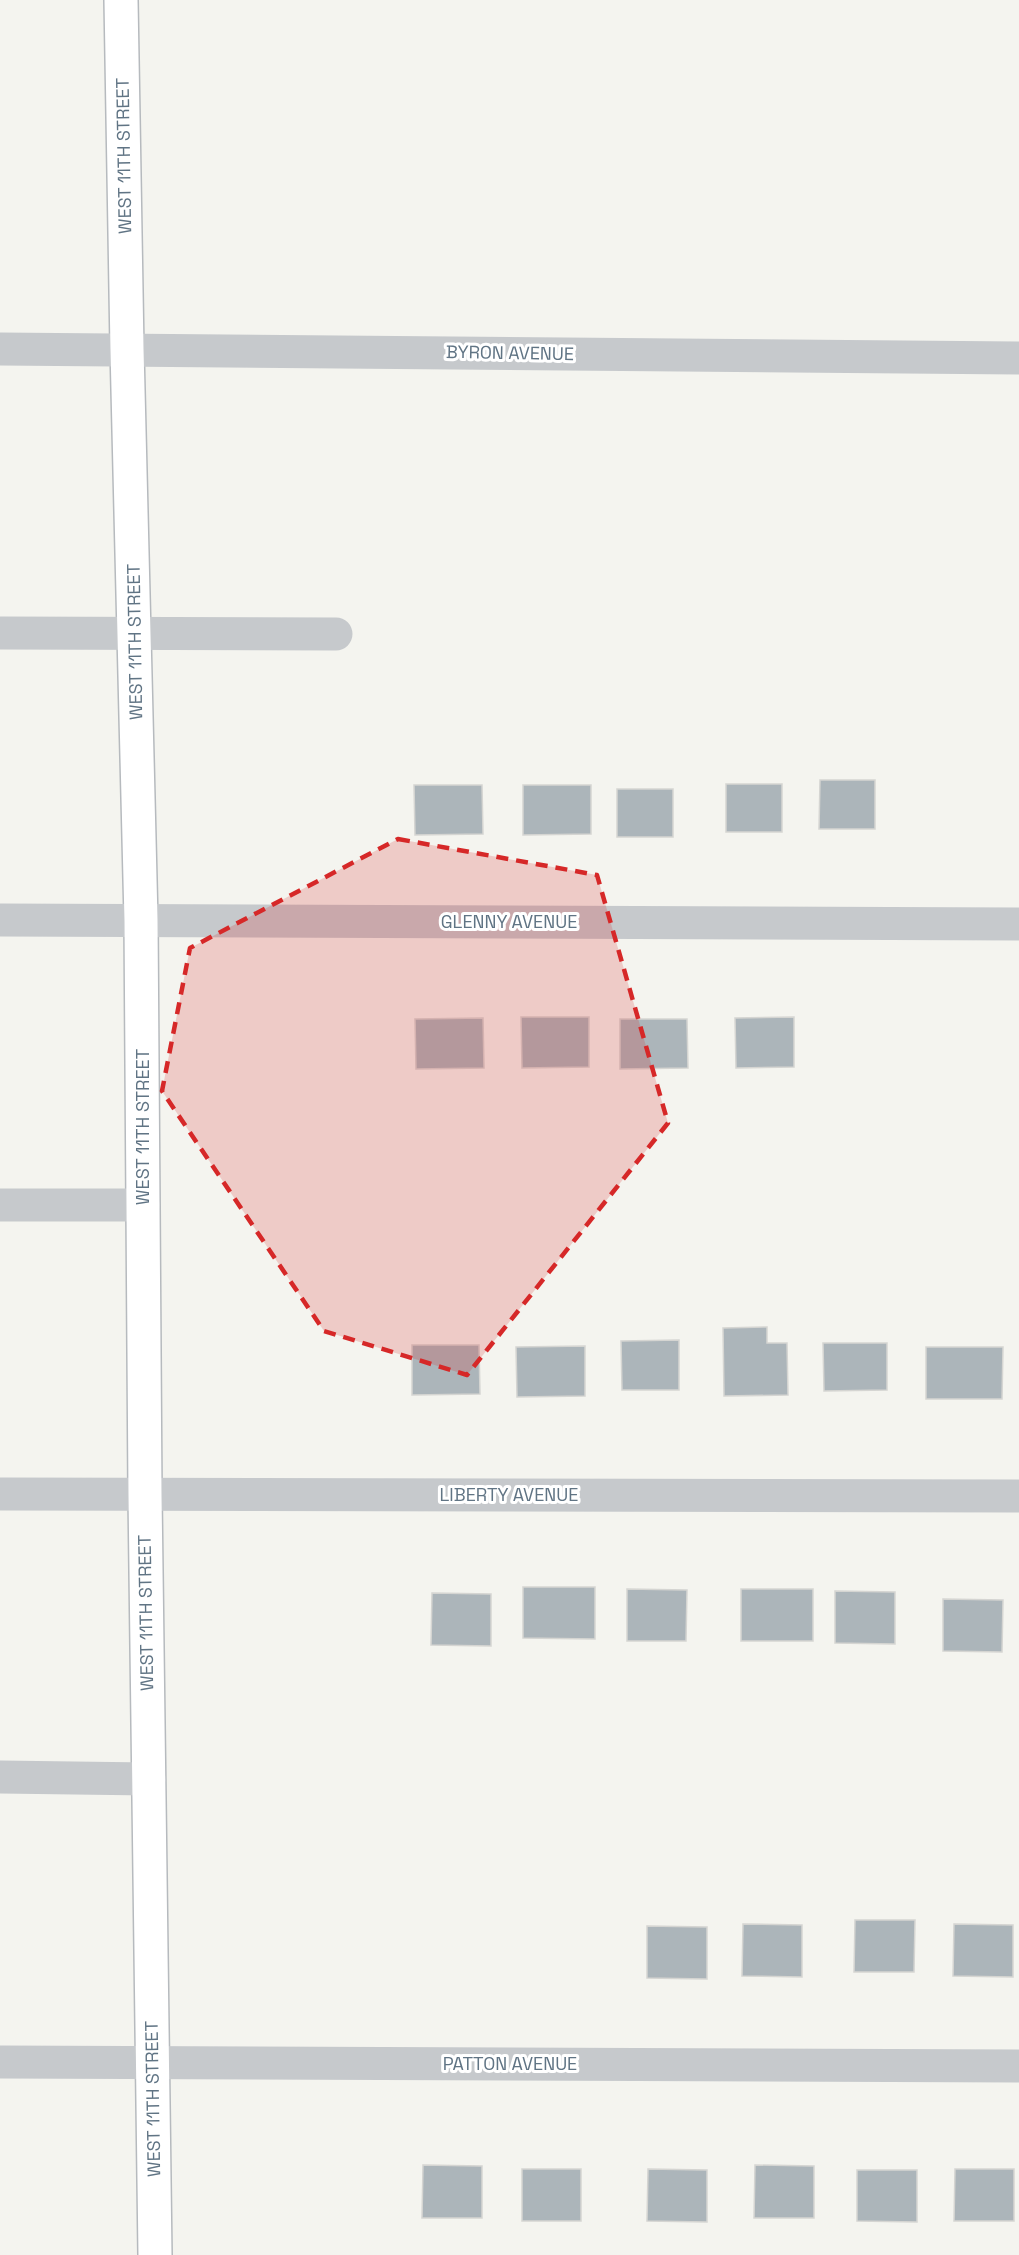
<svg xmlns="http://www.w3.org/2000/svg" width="1019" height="2255" font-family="'Space Grotesk',sans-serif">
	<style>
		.building { fill: #acb5ba; stroke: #d5d5d2; stroke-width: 1.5 }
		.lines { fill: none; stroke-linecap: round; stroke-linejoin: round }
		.major-casing { stroke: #b6babe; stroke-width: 36 }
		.minor { stroke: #c6c9cc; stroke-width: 33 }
		.major { stroke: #fff; stroke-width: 33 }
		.marked { fill: #d62828; fill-opacity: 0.2; stroke: #d62828; stroke-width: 4.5; stroke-dasharray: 12 8; stroke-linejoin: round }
		.labels { text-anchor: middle; stroke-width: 6; stroke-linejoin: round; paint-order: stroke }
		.street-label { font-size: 18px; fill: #607484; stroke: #fff }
	</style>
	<rect width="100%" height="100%" fill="#f4f4ef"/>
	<path class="building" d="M820,780H875V829H819Z
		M726,784H782V832H726Z
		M414,785H482L483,834L415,835Z
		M523,785H591V834L523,835Z
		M617,789H673V837H617Z
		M521,1017H589V1067L522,1068Z
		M794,1017V1067L736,1068L735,1018Z
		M483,1018L484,1068L416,1069L415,1019Z
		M620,1019H687L688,1068L620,1069Z
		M767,1327V1343H787L788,1395L724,1396L723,1328Z
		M679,1340V1390H622L621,1341Z
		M823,1343H887V1390L824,1391Z
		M412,1345H479L480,1394L412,1395Z
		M585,1346V1396L517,1397L516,1347Z
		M926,1347H1003L1002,1399H926Z
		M523,1587H595V1639L523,1638Z
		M627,1589L687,1590L686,1641H627Z
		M741,1589H813V1641H741Z
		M835,1591L895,1592V1644L835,1643Z
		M432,1593L491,1594V1646L431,1645Z
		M943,1599L1003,1600L1002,1652L943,1651Z
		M855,1920H915L914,1972H854Z
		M743,1924L802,1925V1977L742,1976Z
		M954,1924L1013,1925V1977L953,1976Z
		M647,1926L707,1927V1979L647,1978Z
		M423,2165L482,2166V2218H422Z
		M755,2165L814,2166V2218H754Z
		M522,2169H581V2221H522Z
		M648,2169L707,2170V2222L647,2221Z
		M955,2169H1014V2221H954Z
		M857,2170H917V2222L857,2221Z"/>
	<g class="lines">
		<g class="major-casing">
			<path id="major" d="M121,0L127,349L141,920L145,1495L155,2255"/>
		</g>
		<path class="minor" d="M0,349L1019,358
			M0,633L336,634
			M0,920L1019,924
			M0,1205H143
			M0,1494L1019,1496
			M0,1777L149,1779
			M0,2062L1019,2066"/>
		<use href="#major" class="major"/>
	</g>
	<path class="marked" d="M398,839L597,875L668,1123L467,1375L324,1331L162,1091L190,948Z"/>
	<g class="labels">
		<g class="street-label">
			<text transform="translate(124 156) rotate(-91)" y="6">WEST 11TH STREET</text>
			<text transform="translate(510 353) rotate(1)" y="6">BYRON AVENUE</text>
			<text transform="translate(135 642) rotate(-91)" y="6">WEST 11TH STREET</text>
			<text x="509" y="928">GLENNY AVENUE</text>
			<text transform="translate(143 1127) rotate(-90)" y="6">WEST 11TH STREET</text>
			<text x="509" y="1501">LIBERTY AVENUE</text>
			<text transform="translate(146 1613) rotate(-91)" y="6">WEST 11TH STREET</text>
			<text x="510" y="2070">PATTON AVENUE</text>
			<text transform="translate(153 2099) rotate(-91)" y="6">WEST 11TH STREET</text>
		</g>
	</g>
</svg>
